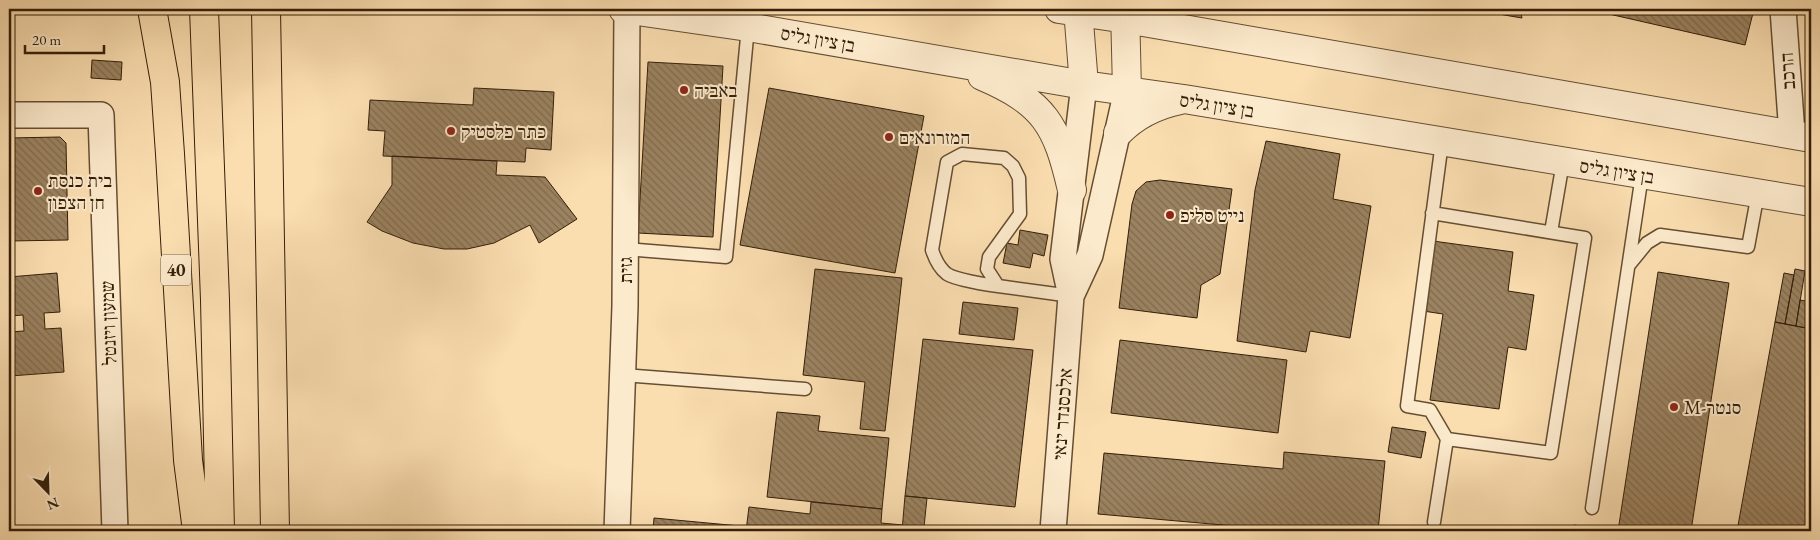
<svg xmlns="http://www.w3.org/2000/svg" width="1820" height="540" font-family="'EB Garamond','Frank Ruhl Libre',serif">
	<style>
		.building { fill: url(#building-back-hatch); stroke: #341e09 }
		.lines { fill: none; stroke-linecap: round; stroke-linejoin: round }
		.service-casing { stroke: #664e33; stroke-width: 15 }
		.minor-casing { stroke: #664e33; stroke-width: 28 }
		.tertiary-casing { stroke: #664e33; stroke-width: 30 }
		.trunk-casing { stroke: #341e09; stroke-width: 30 }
		.service { stroke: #fceacc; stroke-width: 12 }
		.minor { stroke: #fceacc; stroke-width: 25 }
		.tertiary { stroke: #fceacc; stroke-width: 28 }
		.trunk { stroke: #fbdeb0; stroke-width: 28 }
		.poi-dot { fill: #8f2418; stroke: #fceacc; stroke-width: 2 }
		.labels { text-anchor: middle; stroke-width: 4; stroke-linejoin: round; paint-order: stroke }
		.shield { fill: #fceacc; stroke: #705b44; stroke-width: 1 }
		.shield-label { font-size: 18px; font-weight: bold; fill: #341e09 }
		.street-label { font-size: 19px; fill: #341e09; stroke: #fceacc }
		.poi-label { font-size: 19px; fill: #341e09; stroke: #fceacc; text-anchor: start }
	</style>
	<defs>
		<pattern id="building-back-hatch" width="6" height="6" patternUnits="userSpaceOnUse" patternTransform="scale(1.25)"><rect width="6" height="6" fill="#9b8260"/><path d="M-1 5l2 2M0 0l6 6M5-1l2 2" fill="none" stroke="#7f6a4d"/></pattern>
	</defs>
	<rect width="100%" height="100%" fill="#fbdeb0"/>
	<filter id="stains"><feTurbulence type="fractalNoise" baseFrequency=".004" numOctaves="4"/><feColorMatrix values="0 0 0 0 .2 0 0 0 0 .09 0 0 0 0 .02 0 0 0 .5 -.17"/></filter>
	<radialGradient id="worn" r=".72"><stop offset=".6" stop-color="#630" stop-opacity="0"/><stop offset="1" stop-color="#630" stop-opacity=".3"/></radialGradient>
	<path class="building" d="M1469,9H1520L1522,18Z
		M1587,9H1754L1745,45Z
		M92,60L122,62L121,80L91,78Z
		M648,62L723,66L713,237L638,233Z
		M474,88L554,92L551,150L526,148L525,162L383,156L385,131L368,130L370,100L473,105Z
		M769,88L924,116L895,273L740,245Z
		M60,137L66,143L68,240L9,241V138Z
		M1266,141L1340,154L1333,199L1371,206L1350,338L1310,331L1306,352L1237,341L1255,190Z
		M392,156L497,161L496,175L545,177L577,219L539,243L530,225L494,243L467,249H444L413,243L382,231L367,222L392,185Z
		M1160,180L1232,189L1220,274L1201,285L1197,318L1119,308L1132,204L1136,191L1146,182Z
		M1020,230L1048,235L1044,256L1033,253L1030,268L1003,263L1007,243L1018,245Z
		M1433,241L1513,252L1508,291L1534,295L1526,350L1508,347L1499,409L1430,400L1443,314L1423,311Z
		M815,269L902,278L885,431L860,429L865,382L803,375Z
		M1795,269L1805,271L1796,326L1785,324Z
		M1658,272L1729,283L1691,531H1618Z
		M57,273L60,312L44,313L45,329L61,328L64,372L10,376L9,332L24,331L23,315L9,316V277Z
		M1784,273L1794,275L1785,324L1775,322Z
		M1800,300L1811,302V329L1796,326Z
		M963,302L1018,308L1014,340L959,334Z
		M1775,322L1811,329V531H1737Z
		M923,339L1033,350L1015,507L905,496Z
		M1120,340L1287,360L1278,433L1111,413Z
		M777,412L820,416L818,431L889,438L882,509L767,497Z
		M1392,427L1426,432L1421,458L1388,452Z
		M1284,452L1385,461L1378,531H1291L1098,514L1104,453L1283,469Z
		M905,496L927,498L924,527L936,529V531H902Z
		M811,502L882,509L881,523L903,525L902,531H746L749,507L810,514Z
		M654,518L740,526V531H653Z
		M1574,525L1612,531H1573Z"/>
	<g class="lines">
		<g class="service-casing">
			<path id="service" d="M1432,213L1585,238L1551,453L1447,439
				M1551,232L1563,162
				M625,249L726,257L748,27
				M1629,265L1647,243L1660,235L1748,247L1758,193
				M998,286L987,269L989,257L1020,214L1019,178L1013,166L1004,158L962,154L947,162L932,250C935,259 939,268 947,274C954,279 987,285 998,286L1071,296
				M623,375L805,389
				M1592,508L1642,175
				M1434,522L1447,439L1430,410L1407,406L1442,142"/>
		</g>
		<g class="minor-casing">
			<path id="minor" d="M1783,9L1792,134
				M9,115H101L115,531
				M1071,296L1090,255L1127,90
				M617,531L625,306L627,9
				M1053,531L1071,296L1063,259L1084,85"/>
		</g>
		<g class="tertiary-casing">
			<path id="tertiary" d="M623,9L748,27L1084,85L1184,99L1811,202
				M1059,9L1126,19L1811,138
				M1078,9L1084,85
				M1125,9L1127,90
				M982,76C1045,103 1057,125 1072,190
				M1118,133C1135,115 1156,105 1180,100"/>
		</g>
		<g class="trunk-casing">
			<path id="trunk" d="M152,9L165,82L170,154L188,460L197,531
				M204,9L215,300L220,531
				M266,9L275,531"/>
		</g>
		<use href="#service" class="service"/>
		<use href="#minor" class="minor"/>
		<use href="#tertiary" class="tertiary"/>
		<use href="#trunk" class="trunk"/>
	</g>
	<g class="poi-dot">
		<circle cx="684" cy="90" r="5"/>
		<circle cx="451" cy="131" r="5"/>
		<circle cx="889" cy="137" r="5"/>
		<circle cx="38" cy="191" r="5"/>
		<circle cx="1170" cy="215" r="5"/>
		<circle cx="1674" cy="407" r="5"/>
	</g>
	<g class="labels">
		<rect class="shield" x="161" y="254.5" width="30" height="31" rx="4"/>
		<g class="shield-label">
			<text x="176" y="276">40</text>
		</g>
		<g class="street-label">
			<text transform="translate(818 39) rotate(10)" y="7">בן ציון גליס</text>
			<text transform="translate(1787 71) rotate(-94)" y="7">הרכב</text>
			<text transform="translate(1217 105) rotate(9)" y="7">בן ציון גליס</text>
			<text transform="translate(1617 171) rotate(9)" y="7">בן ציון גליס</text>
			<text transform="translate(625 270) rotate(-90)" y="7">גזית</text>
			<text transform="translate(108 323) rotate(-92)" y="7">שמעון ויזנטל</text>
			<text transform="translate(1062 414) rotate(-86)" y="7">אלכסנדר ינאי</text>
		</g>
		<g class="poi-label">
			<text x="694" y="97">באביה</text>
			<text x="461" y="138">כתר פלסטיק</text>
			<text x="899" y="144">המזרונאים</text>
			<text x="48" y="187">בית כנסת<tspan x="48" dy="22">חן הצפון</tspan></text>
			<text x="1180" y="222">נייט סליפ</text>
			<text x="1684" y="414">M-סנטר</text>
		</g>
	</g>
	<rect width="1820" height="540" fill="none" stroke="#fbdeb0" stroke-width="30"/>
	<rect x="10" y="10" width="1800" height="520" fill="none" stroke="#341e09" stroke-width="2.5"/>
	<rect x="15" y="15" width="1790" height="510" fill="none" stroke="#341e09"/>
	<g transform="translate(48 492) rotate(157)" stroke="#fceacc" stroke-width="4" paint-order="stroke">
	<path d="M0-4L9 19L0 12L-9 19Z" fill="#341e09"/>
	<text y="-8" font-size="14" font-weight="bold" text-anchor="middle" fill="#341e09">N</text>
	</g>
	<path d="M25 45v8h79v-8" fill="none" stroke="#341e09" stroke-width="2.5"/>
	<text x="32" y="45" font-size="15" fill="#341e09" stroke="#fceacc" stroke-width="4" paint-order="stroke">20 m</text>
	<rect width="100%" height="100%" filter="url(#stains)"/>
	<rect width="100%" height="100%" fill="url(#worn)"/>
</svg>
